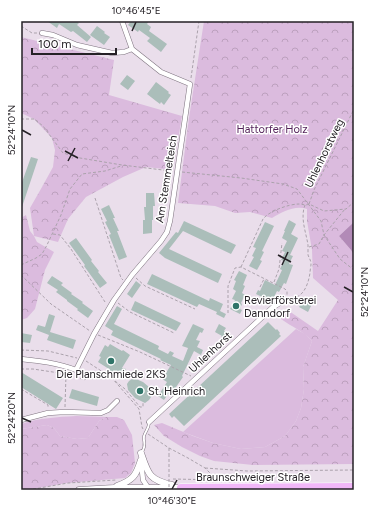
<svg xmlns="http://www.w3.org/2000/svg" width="375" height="511" font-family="Figtree,sans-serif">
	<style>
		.grass { fill: #dbbbde }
		.forest { fill: url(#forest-crowns) }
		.water { fill: #b28ab7 }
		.building { fill: #abbeba }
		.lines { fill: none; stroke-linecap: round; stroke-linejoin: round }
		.lane-casing { stroke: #7f7480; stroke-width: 3 }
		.street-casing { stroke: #7f7480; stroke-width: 5.5 }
		.secondary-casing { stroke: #7f7480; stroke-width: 7 }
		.highway-casing { stroke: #fff; stroke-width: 9 }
		.path { stroke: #aba2ac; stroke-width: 1; stroke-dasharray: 3 2; stroke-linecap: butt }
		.lane { stroke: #fff; stroke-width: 2 }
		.street { stroke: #fff; stroke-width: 4.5 }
		.secondary { stroke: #fff; stroke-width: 6 }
		.highway { stroke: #f1b7f8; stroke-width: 8 }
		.path-bridge { stroke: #aba2ac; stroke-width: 1; stroke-dasharray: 3 2; stroke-linecap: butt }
		.ticks { fill: none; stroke: #252126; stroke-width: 1.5 }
		.poi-dot { fill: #2f7468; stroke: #fff; stroke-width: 1.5 }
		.labels { text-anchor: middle; stroke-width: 3; stroke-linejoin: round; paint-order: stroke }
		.park-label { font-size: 11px; fill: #54225a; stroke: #fff }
		.street-label { font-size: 11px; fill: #252126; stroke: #fff }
		.poi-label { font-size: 11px; fill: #252126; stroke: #fff; text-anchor: start }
		.neatline { fill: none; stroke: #252126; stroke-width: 1.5 }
		.ticks-label { font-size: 10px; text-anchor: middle; fill: #252126 }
	</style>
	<defs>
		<pattern id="forest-crowns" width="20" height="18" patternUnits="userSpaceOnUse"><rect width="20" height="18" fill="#dbbbde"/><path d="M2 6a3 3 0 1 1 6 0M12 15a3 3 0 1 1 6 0" fill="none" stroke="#bca0be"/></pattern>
	</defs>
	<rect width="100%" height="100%" fill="#eadeeb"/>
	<path class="grass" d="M296,329L305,334L312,341L303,367L304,389L301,408L296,421L285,436L265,447L241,449L213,443L183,432Z
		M76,416L106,417L99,421L88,438L77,439L60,436L54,428L47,425L21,429V424C39,418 57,417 76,416Z"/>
	<path class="forest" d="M204,21H354V222L339,236L351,250L354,255V464L253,465L214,461L200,456L182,447L164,436L154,425L162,423L193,436L213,443L241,449L265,447L285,436L296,421L301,408L304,389L303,367L312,341C303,331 292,327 281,319L283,313L289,311L318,331L338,300L313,278L312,250L307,221V209C294,205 283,212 272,218L250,212L235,213L215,206L178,203L189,118Z
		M21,37L114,60L109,95L182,116L173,170L146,167L123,177L86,197L68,219L58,242L34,236L37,242L54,252L45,270L35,309L27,318L21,320V218L26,215L30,231L34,236L30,208L42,187L53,167L55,150L52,138L34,119L21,113Z
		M106,417H117L124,420L132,435L135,463L131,473L125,478L67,483L26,490H21V429L47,425L54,428L60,436L77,439L88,438L99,421Z"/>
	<path class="water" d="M354,222V255L351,250L339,236Z"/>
	<path class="building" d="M47,21H76L79,23L77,25L91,37L87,42L73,31L71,32L59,24L57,28Z
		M131,21H149L147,24L151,27L149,31L167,44L161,52L147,41L150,38L139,30L138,32L128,25Z
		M97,26L105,32L104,33L110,37L104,45L90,35Z
		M127,75L135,81L128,90L120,84Z
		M156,82L169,92L168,93L171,95L164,105L161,102L160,104L156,101L147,94Z
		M31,157L38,159L22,207H21V185Z
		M146,193H154L155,206H153V220H152V233L143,234V220H145L144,207H146Z
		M109,205L115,218H113L119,231H117L127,257L119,260L109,235L111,234L105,222L107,221L101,209Z
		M289,220L296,224L291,234L298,238L290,255L293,256L289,264L293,265L286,284L284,283L279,292L277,291L272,301H270L269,303L265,301L266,299L256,294L258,290L260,291L265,280L275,285L282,270L280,269L284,261L281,260L285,252L282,251L287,241L282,238L285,231H284Z
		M184,221L236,245L231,254L183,231L169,249L222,274L218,283L165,258L159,253L176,232L178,233Z
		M265,222L274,226L262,251L264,252L260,260L262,261L257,270L249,266L254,257L252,256L256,248L253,247Z
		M76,238L92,260L91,261L99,271L98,272L107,283L100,288L84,266L85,265L69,243Z
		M239,271L247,275L243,285L245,286L242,293L245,295L241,303L242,304L240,309L242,310L240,314L230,309L235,300L232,299L236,291L233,289L236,281L234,280Z
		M152,274L209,301L210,298L223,304L220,311L226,314L224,318L216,314L217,312L199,304L197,307L147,284Z
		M52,276L63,283L61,285L72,293L71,294L83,302L82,303L93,311L88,318L77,310L78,309L67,301V300L56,292L58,290L47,283Z
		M136,281L141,285L132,298L127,294Z
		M304,299L312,304L308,312L299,307Z
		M135,301L181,323L176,331L131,310Z
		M117,306L122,309L114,324L159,346L158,349L168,354L170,351L174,353L172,356L183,361L188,348L182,346L193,324L204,329L202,333L200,332L196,340L200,341L197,347L203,350L201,355L194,351L182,376L183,377L174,390L172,388L164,400L158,396L167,382L162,379L171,365L160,360L161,359L111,335L113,331L105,326Z
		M49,314L55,316L50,332L76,340L73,349L47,340L49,335L36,330L38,325L45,327Z
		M268,322L276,330L277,329L280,333L279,334L281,336L184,426L174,416L172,418L169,414Z
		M219,324L226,328L224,331L229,333L226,340L221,337L222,336L215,332Z
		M21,333L32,335L30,343L21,342Z
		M110,344L122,351L123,350L130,355L122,368L126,369L120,379L108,372L109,369L98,362L101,357L99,356L105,345L108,347Z
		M21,372L63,398L56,409L21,387Z
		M132,379H136L143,382L149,387L152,392L153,394L149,400L145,403L135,398L128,390L127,384L129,381Z
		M72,389L99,397L97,406L69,398Z"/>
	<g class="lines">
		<g class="lane-casing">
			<path id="lane" d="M142,452C147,444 143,443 144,436C146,430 149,428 149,423"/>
		</g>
		<g class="street-casing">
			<path id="street" d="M42,33L53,35L77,45L112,53L124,52L132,49
				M21,359C40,361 58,363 76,370L94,334L114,300L132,275L161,241L167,232L170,221L190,84L161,72L132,49L122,21
				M21,420L48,413L64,412L101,413L108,410L117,401
				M149,422L272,308L283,301H287
				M141,461L143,480L149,489"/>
		</g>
		<g class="secondary-casing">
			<path id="secondary" d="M141,453C148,474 149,480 172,485
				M117,486C133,480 136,476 141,460
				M79,490L114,488H181"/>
		</g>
		<g class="highway-casing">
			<path id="highway" d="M181,488L354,487"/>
		</g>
		<path class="path" d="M21,26L32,33H37
			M191,78L199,21
			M21,119H34L43,126L63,153L80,158L122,165L171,171
			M182,172L241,178L283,184L297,189L321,221L324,235L340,259L354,270
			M95,198L121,278L123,280
			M309,204L314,190L354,109
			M53,234L60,235L71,249L105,302
			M309,247L319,244L324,235L345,209
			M21,265L36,258L42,254L47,245L61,215L70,189L82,174L105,171L121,166
			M241,267L263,219C269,211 289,204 299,204C303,204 305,206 309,204L324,211L346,209L354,202
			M21,275L51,304L90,331
			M136,278L145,286L195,309
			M274,282L279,269L282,243
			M260,287L264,279
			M292,299C304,296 308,285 310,273C310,270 311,266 311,264C311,260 309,258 308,255C308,252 308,248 308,245C306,232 300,218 305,205
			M118,303L130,312L174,333
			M228,313V286L235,268L241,267L285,289L287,291V296
			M98,335L140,352L191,376
			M21,350L48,351L77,358
			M86,361L112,378L139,409L142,427L143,429
			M21,369H33L66,374L85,380L88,376
			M115,381L125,389L140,407H143V403
			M21,389L48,405V407
			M65,407L66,375
			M148,434L169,448L188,458L205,468L217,480
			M169,448V454
			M205,468L247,471L354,470
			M173,479L221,480
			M28,490L68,483L116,480"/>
		<use href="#lane" class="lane"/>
		<use href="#street" class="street"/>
		<use href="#secondary" class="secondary"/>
		<use href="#highway" class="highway"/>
		<path class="path-bridge" d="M169,454V490"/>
	</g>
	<path class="ticks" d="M132,31L136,22M22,130L31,135M65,151L78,158M68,161L75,148M278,255L291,262M282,265L288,252M344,287L353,292M22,418L31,422M172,489L177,480"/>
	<g class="poi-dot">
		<circle cx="236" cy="306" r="4"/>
		<circle cx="111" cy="361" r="4"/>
		<circle cx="140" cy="391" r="4"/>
	</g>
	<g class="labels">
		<g class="park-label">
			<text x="272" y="133">Hattorfer Holz</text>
		</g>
		<g class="street-label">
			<text transform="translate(324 153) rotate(-64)" y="4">Uhlenhorstweg</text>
			<text transform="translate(166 179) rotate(-81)" y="4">Am Stemmelteich</text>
			<text transform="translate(210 352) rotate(-43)" y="4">Uhlenhorst</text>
			<text x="253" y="481">Braunschweiger Straße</text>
		</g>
		<g class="poi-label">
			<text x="244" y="304">Revierförsterei<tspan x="244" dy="13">Danndorf</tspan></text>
			<text x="111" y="378" text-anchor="middle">Die Planschmiede 2KS</text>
			<text x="148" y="395">St. Heinrich</text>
		</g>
	</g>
	<rect width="375" height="511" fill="none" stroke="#ffffff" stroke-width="44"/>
	<path d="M32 48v6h84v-6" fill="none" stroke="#252126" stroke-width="2"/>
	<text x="38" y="48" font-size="12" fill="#252126" stroke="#ffffff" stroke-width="3" paint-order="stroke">100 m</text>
	<rect x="22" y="22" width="331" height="467" class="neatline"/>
	<g class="ticks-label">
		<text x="136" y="14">10°46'45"E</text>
		<text transform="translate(11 130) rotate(-90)" y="4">52°24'10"N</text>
		<text transform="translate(364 292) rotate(-90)" y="4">52°24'10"N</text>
		<text transform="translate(11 418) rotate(-90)" y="4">52°24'20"N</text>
		<text x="172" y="504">10°46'30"E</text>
	</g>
</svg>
